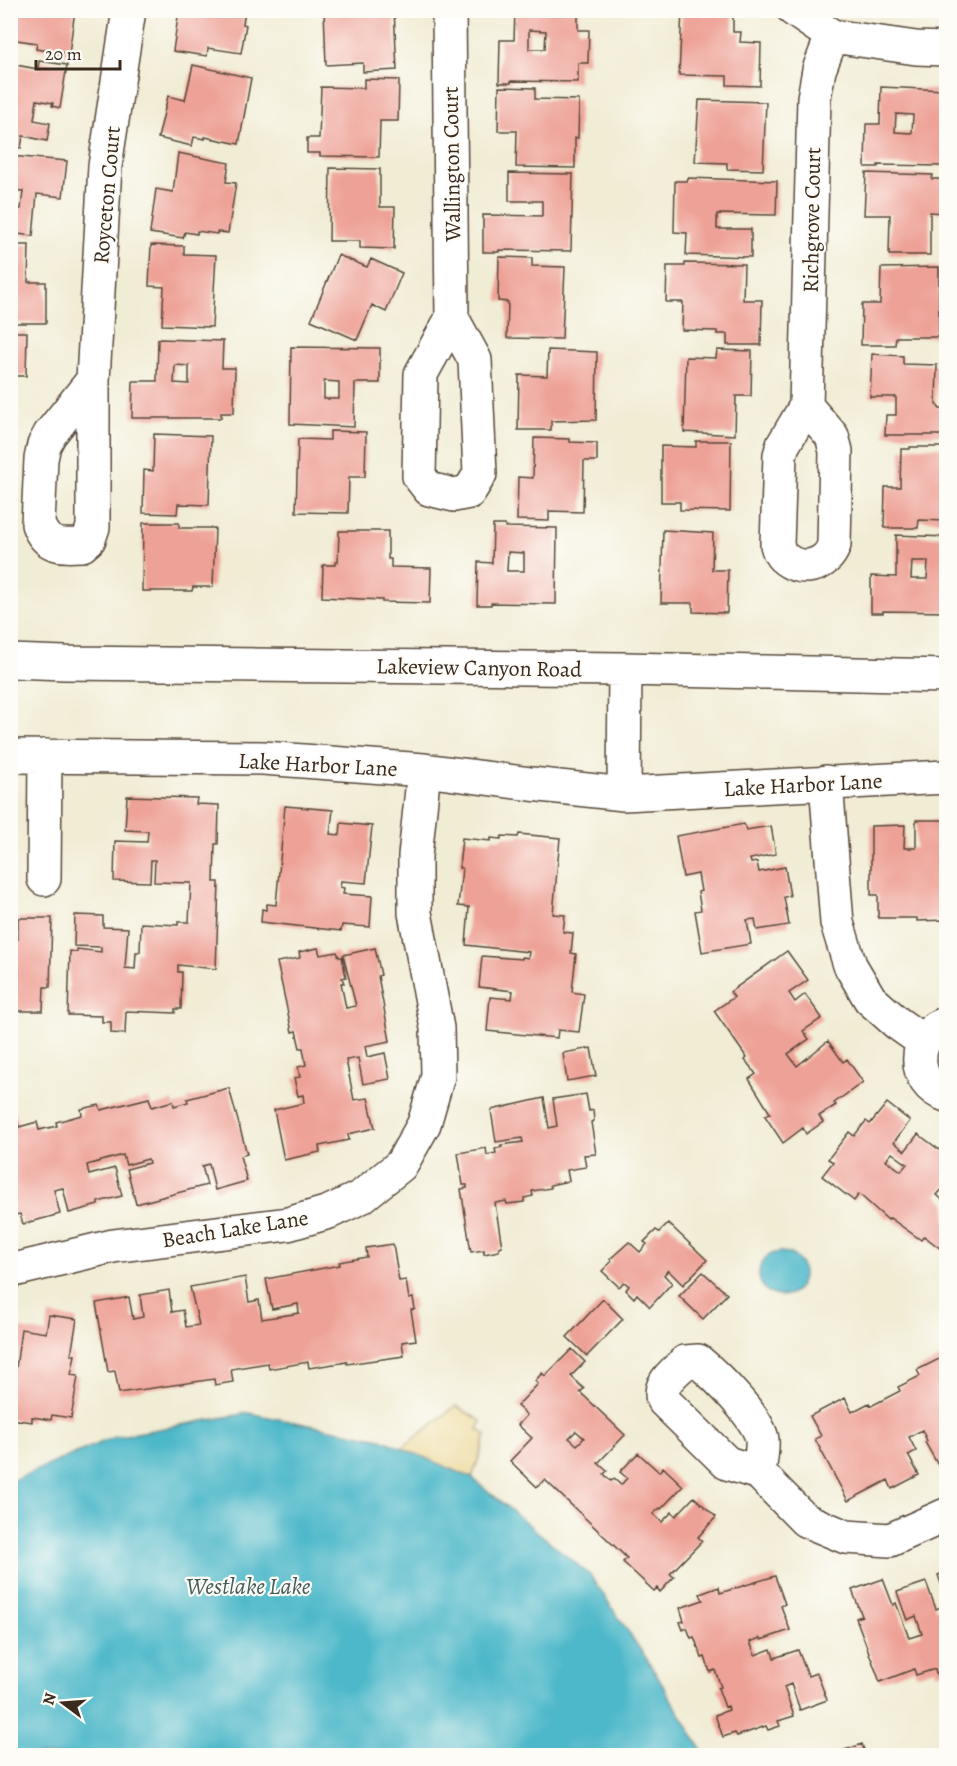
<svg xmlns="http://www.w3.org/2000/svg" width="957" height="1766" font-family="Alegreya,serif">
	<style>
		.sand { fill: #eeda9e; stroke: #94825e; stroke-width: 1.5 }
		.water { fill: #4db8c9; stroke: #447174; stroke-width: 1.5 }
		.building { fill: #eea196; fill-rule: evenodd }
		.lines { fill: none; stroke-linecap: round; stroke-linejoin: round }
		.minor-casing { stroke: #564739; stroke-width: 36 }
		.minor { stroke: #fff; stroke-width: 33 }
		.labels { text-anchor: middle; stroke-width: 4.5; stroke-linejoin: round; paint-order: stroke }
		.street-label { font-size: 22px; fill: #3b2a1e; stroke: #fdfcf7 }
		.water-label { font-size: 24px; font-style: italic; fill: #415c5a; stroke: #fdfcf7 }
	</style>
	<rect width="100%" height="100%" fill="#fdfcf7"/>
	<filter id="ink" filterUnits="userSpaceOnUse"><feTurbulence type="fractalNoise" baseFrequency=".0167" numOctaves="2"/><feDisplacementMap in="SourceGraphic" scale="12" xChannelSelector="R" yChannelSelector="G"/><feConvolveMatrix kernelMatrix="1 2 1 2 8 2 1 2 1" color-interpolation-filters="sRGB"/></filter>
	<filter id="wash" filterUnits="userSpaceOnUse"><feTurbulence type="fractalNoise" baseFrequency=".008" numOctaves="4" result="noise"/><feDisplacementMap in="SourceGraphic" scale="24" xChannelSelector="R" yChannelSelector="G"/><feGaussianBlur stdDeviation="1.35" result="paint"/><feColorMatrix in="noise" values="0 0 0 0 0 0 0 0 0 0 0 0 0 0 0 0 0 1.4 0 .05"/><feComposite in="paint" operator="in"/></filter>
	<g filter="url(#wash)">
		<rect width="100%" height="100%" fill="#f1ecd4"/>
		<path class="sand" d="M456,1406L481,1421L478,1430L486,1435L472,1478L402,1448Z"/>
		<path class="water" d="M759 1274a22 22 0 1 1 44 0a22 22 0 1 1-44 0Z
			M248,1413L381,1439L472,1478L590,1575L648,1661L705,1755H11V1481L114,1437Z"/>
		<g id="blocks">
			<path class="building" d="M10,10H75L69,54L36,49L37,43L10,39Z
				M179,10H245L243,24L246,25L241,53L208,48L207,56L173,51Z
				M324,10H394L397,70L363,72V63L326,65Z
				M515,10H578V30H589L588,63H578V82L511,81V83H499L500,40H514ZM529,30L546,31L545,49H529Z
				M682,10H733V32H741L740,42L761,43L760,86L727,85V76L679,75Z
				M39,61L67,65L60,108L52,106L53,103L37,100L34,120L50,123L47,141L23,136L21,148L10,146V64L38,69Z
				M193,65L251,78L239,144L205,137V139L194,137L192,146L158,138L168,96L185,100Z
				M364,79L399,80L398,121H380L379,157L320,156V153H307V138H319L321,87L364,88Z
				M499,87L535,88V99L579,100L578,138H575V168L516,167L517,131H498Z
				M881,87L945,90L944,118H946V164H943V166L878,165V167H865L866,124H880ZM896,114L913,115L912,133L895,132Z
				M699,100L766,102L763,170L727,169V163L695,162Z
				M178,153L229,163L226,182L236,183L228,233L217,232V234L197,231V234L185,232L183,238L150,233L156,189L173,192Z
				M10,156L67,161L63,197L37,194L33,236L10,233V208L21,209L23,191L10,190Z
				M330,168L380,169V207H395L394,249L360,248V241H329Z
				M509,173L573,174L571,251L499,250V252H483V215L542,216V201H509Z
				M866,173L933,175L932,179H946V213L930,212V255H889L890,215H864Z
				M688,178L777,181L776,215L717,214V229H751V257L686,255L687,233L674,232L675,181H687Z
				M10,245H29L28,282H46V323H10Z
				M151,245L184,246V254L216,255L212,327L162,325L164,287L149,286Z
				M338,255L367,267L371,259L402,273L386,312L372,305L357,340L311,320Z
				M499,257L532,258V266L565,267L562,339L507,338L508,302L498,301Z
				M685,263L744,264L743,300H762L761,345H727V334H717V331L682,330L683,302H666L667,266H685Z
				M939,267V337H896L895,345H861L862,304H880L881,268Z
				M10,332H27L26,376H10Z
				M158,339L223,341L222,368H235L234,413H221V418H132L133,381H157ZM175,365L189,366V384L174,383Z
				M291,347L380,348V383H355L354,427L290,424ZM324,381L339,382V399H324Z
				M548,350L597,352L596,420L551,421V430H518L519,375L547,376Z
				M717,350L752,351L751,396H736L735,435L684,432L686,357L716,358Z
				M872,354L903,356V364L937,365L936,404L940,409H946V435H885L886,415H896V397H870Z
				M330,431L366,432L365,477H349L348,513L296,512L298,439L330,440Z
				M154,434L211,436L209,505L178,504L177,514L143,513L144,470L153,471Z
				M534,438L570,439V442L597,443V461H584L583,512L549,511V521L517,520L518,477L533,478Z
				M696,441H731L730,511L680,510V502H661V446L696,447Z
				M910,447H946V521L919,520L918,528H884L885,487H900L901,449H910Z
				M143,523H179V528H215L213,587H193L192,591H142Z
				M493,525H505V527L557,528L556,604L491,603V605H477L478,562L492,563ZM508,552L524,553V571H507Z
				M663,530L713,533L712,570H728L727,613L693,612V603H661Z
				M339,531H388V559H391V567L431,568L430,603L382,602V600L322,597L323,565H335V562H338Z
				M896,535L946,537V612L883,611V613H871V576L896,577ZM912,561H928L927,579H911Z
				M127,796L197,798L196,804L219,805L218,844H215L214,882H219L216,969L178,965V972H182L181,1009H175V1013L126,1011L125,1034L111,1033V1022H102V1016L68,1015L70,951L77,952V949L101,952V947L74,946L75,915L103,916V927L128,928L125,968L135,969L136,952H140L141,923L178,925V922H189L191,883L154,882L155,860H151L150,882L114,881L115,841L147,842L148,831L125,830Z
				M285,806L333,810L330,834L340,835L341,823L372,826L366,883L341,881L340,887L344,888L343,894L372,896L370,927L342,925L341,931L261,922L262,909L266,910L267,904L276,905Z
				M916,820H946V920L917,921V918H878V895H871V826L905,825L904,848H916Z
				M744,824L746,830L771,826L776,854L750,859L751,863L757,862L759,872L785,867L790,896L784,897L789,925L757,930L755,919L747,920L751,944L702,952L695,911L701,910L698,892L701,891L698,874L683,877L676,836Z
				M519,834L560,838L553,914L565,915L563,932L573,933L571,953L576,954L572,992L584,994L579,1032L558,1030L557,1038L487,1031L490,997L512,999L513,991L479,987L482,956L522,959V957L528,958L529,952L466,945L469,907L458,906L462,868H459L462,838L491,841V838L501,839L502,836L518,837Z
				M18,918H52L50,987H44L43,1011H10V939H18Z
				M318,948L320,955L337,952L339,957H342L346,977L342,978L344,983H341L346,1008L356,1006L343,955L375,948L381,975L378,976L390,1041L365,1046L367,1057L385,1053L390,1079L363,1084L358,1058L346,1060L354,1100L368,1098L375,1128L348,1134L349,1140L319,1146L320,1152L284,1160L274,1110L304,1103L303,1095L298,1096L294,1078L300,1077L298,1067L306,1065L303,1048H300L296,1031L292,1032L277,962L300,958L299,952Z
				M787,951L808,980L789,993L795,1002L805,994L822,1018L803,1031L809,1039L788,1054L797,1066L828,1041L843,1062L847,1059L863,1082L834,1103L836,1105L819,1116L823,1122L806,1134L803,1128L783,1143L765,1116L770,1113L749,1079L756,1074L745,1060L747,1058L714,1011L734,997L730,992Z
				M591,1048L596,1076L567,1081L563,1053Z
				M229,1088L247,1154L240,1156L247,1181L215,1190L209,1164L202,1166L207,1185L136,1204L127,1169L149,1163L148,1159L126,1165L123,1155L87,1165L89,1175L115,1168L122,1196L98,1202V1205L69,1213L63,1188L54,1190L60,1214L23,1224L20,1214L10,1216V1113L15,1112L19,1127L37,1122L39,1130L57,1126L56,1122L82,1115L81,1109L99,1105L101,1110L149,1098L152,1107L173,1101L174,1106L188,1102L187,1099Z
				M586,1094L589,1111L593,1110L594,1121L591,1122L596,1154L584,1155L586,1167L567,1170L569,1181L550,1185L551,1188L532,1191L533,1196L524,1198V1202L507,1204L506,1201L495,1203L502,1247H499V1251L484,1254V1250L471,1252L461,1189L467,1188V1185H463L458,1153L486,1148L487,1155L496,1153L495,1149L502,1147L501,1145L523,1142L522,1138L496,1142L491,1110L544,1098L549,1128L557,1126L553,1099Z
				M887,1103L910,1121L894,1142L905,1151L918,1134L941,1151L943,1149L946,1151V1187L945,1186L937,1195L946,1203V1253L924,1236L921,1240L890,1218L888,1220L859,1194L854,1201L822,1176L833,1162L828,1159L849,1132L854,1136L866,1121L870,1124ZM892,1153L907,1164L901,1171L886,1160Z
				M668,1223L707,1260L683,1285L668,1270L664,1275L672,1283L650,1307L637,1294L634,1298L626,1290L629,1286L624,1282L619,1287L602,1271L612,1261L610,1259L629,1242L640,1252L647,1244L644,1242L656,1230L659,1232Z
				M393,1244L399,1281L406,1280L409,1299L413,1298L415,1309L411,1310L416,1340L402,1342L404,1356L347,1364V1362L309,1368L308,1362L269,1369L268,1363L231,1369L233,1382L215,1385L214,1379L119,1393L115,1371L108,1372L96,1303L129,1297L133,1319L143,1317L140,1295L169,1290L172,1312L183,1310L186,1327L199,1325L190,1287L245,1277L249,1302L259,1300L262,1319L299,1313L298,1304L272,1309L266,1279L340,1265L339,1262L367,1257L366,1248Z
				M703,1272L727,1294L703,1319L679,1296Z
				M603,1299L623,1319L587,1356L567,1337Z
				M49,1315L77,1319L71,1355H75L71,1375L78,1376L71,1418L52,1415L51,1420L32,1417V1422L10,1419V1368L16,1369L21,1329L46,1333Z
				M572,1349L585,1362L571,1376L584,1389L580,1392L625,1435L598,1463L607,1471L604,1474L611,1481L614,1479L621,1485L627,1478L620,1472L638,1453L659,1472L663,1467L683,1486L661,1509L660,1508L653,1514L662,1522L672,1512L676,1516L694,1497L716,1517L698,1537L702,1541L670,1574L674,1577L660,1592L657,1588L654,1591L623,1562L627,1558L545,1480L537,1487L510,1461L532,1438L518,1425L527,1415L517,1406L538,1384L535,1381L542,1373L545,1376ZM576,1431L584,1438L577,1445L569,1438Z
				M945,1356L946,1359V1463L939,1467L925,1442L927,1441L922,1430L909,1437L916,1451L908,1455L919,1475L892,1489L888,1480L848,1501L815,1439L821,1436L810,1416L845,1398L852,1412L869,1403L871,1406L900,1391L898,1387L920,1376L917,1370Z
				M946,1572V1598L938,1575Z
				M775,1576L785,1604L781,1606L790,1630L761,1640L760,1638L750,1642L755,1655L771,1649L774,1658L798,1650L808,1676L817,1673L827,1700L800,1710L791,1684L784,1687L794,1716L778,1721L780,1726L768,1730L766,1726L737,1736L735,1733L723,1737L715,1715L729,1710L728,1706L725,1707L718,1688L721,1687L715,1670L710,1672L705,1657L702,1658L694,1637L691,1638L687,1628L683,1630L680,1622L684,1621L680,1608L703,1600L700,1594L719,1587L720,1593Z
				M883,1579L893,1605L896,1603L909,1638L922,1634L916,1616L907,1620L897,1592L926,1582L936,1609L941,1607L946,1622V1670L936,1674L935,1669L916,1675L914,1669L880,1682L856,1618L862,1616L852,1590Z
				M862,1744L866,1756H831V1755Z"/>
		</g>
	</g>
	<g filter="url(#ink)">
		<use href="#blocks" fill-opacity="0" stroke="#564739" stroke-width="1.5"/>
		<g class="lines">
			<g class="minor-casing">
				<path id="minor" d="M449,10L452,318L475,360L480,474L469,492L454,495L429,489L419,476L421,374L452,318
					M794,10L832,36L916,48L946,49
					M93,380L50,434L44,445L41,459L38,524C46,547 61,546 82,545L89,539L93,527V380L105,166L129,10
					M806,406L832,436L836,451L834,545C827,567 800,573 783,557C780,554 778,549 777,545L780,455L783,445L806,406L814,98L819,70L832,36
					M10,661L65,663L625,669L946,676
					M10,756L263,758L424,770L531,784L624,794L946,777
					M826,782L837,923L850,965L870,999L897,1023L924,1042
					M624,794L625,669
					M44,879L45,756
					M946,1023C911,1035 911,1084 946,1095
					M10,1271L113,1246L288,1224L329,1212L361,1197L401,1165L424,1124L438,1076L437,1028L415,913V856L424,770
					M759,1473C760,1462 763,1450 762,1440C760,1419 715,1375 698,1361L685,1362C674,1373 658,1383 663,1400L727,1463L759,1473L805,1520L846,1537L890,1540L946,1515"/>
			</g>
			<use href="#minor" class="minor"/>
		</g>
	</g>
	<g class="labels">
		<g class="street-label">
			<text transform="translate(451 164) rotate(-91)" y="8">Wallington Court</text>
			<text transform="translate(106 195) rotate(-85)" y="8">Royceton Court</text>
			<text transform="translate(811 220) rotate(-89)" y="8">Richgrove Court</text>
			<text transform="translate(479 667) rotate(1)" y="8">Lakeview Canyon Road</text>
			<text transform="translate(318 764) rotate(3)" y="8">Lake Harbor Lane</text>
			<text transform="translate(803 784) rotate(-3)" y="8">Lake Harbor Lane</text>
			<text transform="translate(235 1228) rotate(-9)" y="8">Beach Lake Lane</text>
		</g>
		<g class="water-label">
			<text x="248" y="1594">Westlake Lake</text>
		</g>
	</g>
	<rect width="957" height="1766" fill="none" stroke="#fdfcf7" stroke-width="36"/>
	<g transform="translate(63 1703) rotate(286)" stroke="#fdfcf7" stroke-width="4.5" paint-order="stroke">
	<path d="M0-4.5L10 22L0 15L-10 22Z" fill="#3b2a1e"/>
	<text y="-9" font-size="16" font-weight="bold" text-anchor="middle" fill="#3b2a1e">N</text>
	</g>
	<path d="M36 60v9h84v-9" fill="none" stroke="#3b2a1e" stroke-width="3"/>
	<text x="45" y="60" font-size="18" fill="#3b2a1e" stroke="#fdfcf7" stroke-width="4.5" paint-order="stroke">20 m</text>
</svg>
